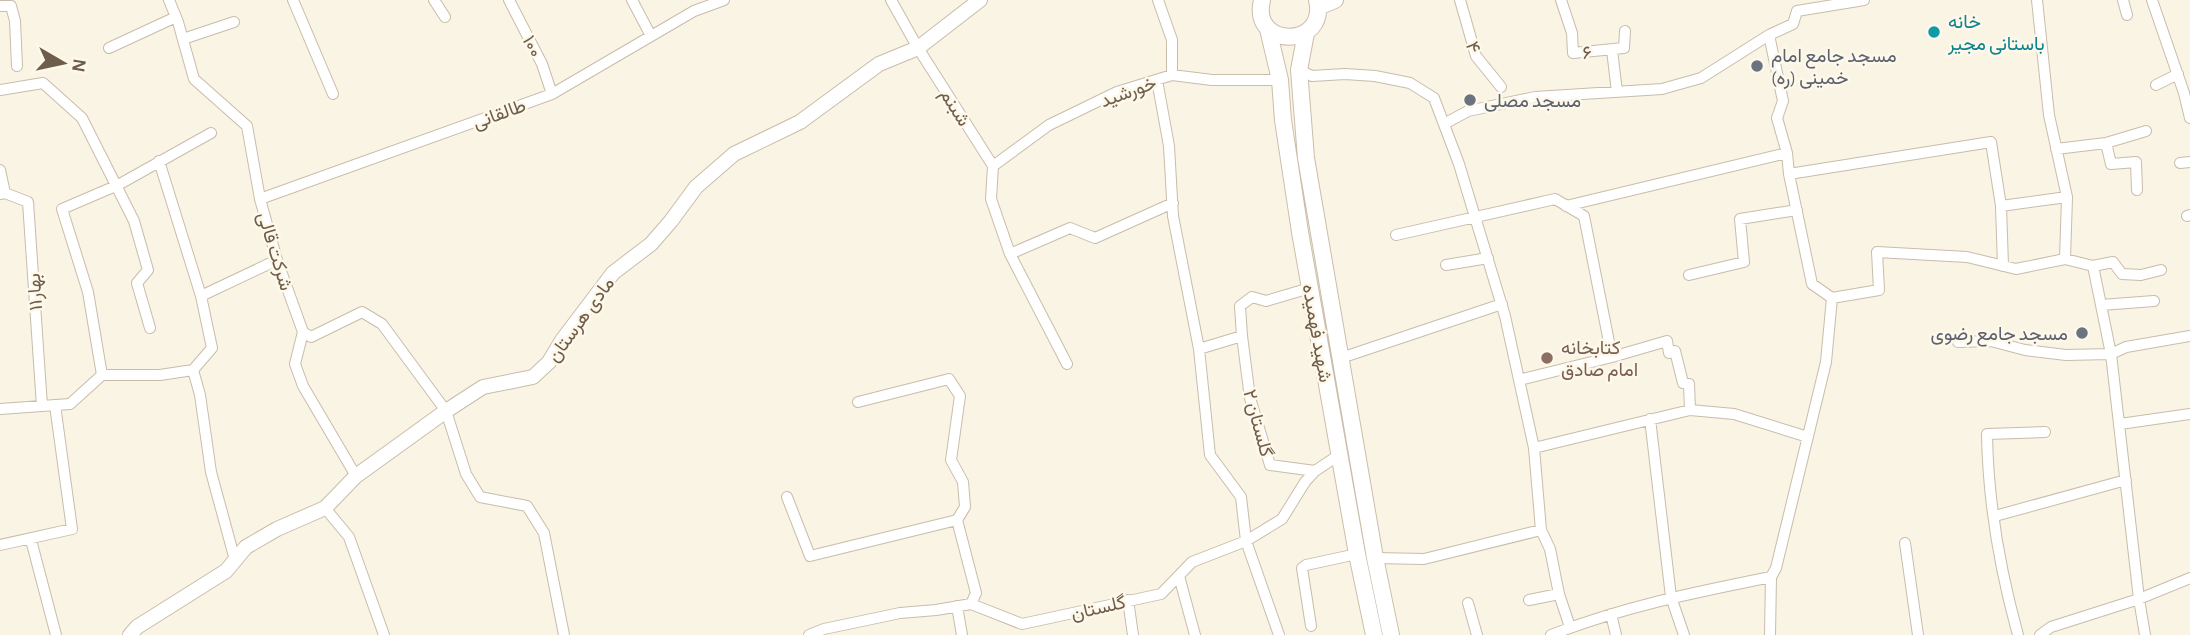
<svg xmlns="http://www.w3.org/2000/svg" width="2190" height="635" font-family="'Alegreya Sans',Vazirmatn,sans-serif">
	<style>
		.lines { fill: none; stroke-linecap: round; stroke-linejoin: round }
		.minor-casing { stroke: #c9bcab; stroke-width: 12 }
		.tertiary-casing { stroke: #c9bcab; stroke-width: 16 }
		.secondary-casing { stroke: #ccbdaa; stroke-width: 18 }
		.minor { stroke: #fff; stroke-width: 10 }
		.tertiary { stroke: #fff; stroke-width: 14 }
		.secondary { stroke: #fff; stroke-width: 16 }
		.culture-dot { fill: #0f9aa8; stroke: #fdf8e9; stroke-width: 2.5 }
		.worship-dot { fill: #6b7280; stroke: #fdf8e9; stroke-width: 2.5 }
		.education-dot { fill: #8d6e63; stroke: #fdf8e9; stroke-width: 2.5 }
		.labels { text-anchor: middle; stroke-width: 5; stroke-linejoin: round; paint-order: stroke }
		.culture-label { font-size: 19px; fill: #0d838f; stroke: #fdf8e9; text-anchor: start }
		.street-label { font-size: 19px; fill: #6f5d4c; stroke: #fdf8e9 }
		.worship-label { font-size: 19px; fill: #5b616d; stroke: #fdf8e9; text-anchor: start }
		.education-label { font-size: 19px; fill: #785e54; stroke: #fdf8e9; text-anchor: start }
	</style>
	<rect width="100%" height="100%" fill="#f9f4e4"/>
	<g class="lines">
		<g class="minor-casing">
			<path id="minor" d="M169,0L178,22L194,79L247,126L260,199L277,260L303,332L311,337L362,312L382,324L446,411L466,474L480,497L527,506L544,533L564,635
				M293,0L333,94
				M434,0L445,17
				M509,0L542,64L552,94
				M632,0L651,36
				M891,0L918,48L993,166
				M1158,0L1172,40V75
				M1460,0L1476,56L1501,87
				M1561,0L1572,33L1573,53L1624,48L1625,31
				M2037,0L2049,115L2067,197L2065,259L2093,266L2111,354L2139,599L2051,627L2040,635
				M2123,0L2127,15
				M2152,0L2184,93L2190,118
				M0,6H11L15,21L17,66
				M1797,11L1864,0
				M183,39L234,22
				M109,48L176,17
				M1612,50L1617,92
				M1299,70L1312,76L1345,74L1375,76L1410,83L1434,98L1459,164L1505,316L1534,448L1541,530L1550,549L1559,594L1570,627
				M1157,80L1169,146L1173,216L1199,349L1210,455L1241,497L1246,541L1279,635
				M2156,85L2178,74
				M0,90L43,83L82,118L134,221L148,270L137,283L150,328
				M1444,124L1468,111L1535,97L1662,89L1701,78L1769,35L1793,24L1797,11
				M2106,143L2146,131
				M2056,149L2106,143L2111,164L2136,162L2137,190
				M159,161L201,296L277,260
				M2180,163L2190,162
				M993,166L1049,125L1117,92L1172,75L1212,80H1280
				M993,166L991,199L1010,254L1067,364
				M0,170L5,193L0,194
				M1789,174L1991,142L2001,206L2067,197
				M5,193L28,202L42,406
				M260,199L552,94L694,11L724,0
				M1566,206L1787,153
				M2001,206L2003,266
				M2187,216L2190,215
				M1396,235L1555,199L1584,216L1612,357L1519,380
				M1010,254L1070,228L1095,238L1173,203
				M1446,265L1488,258
				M2093,266L2113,262L2122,274L2141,275L2161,270
				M1689,275L1744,262L1740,219L1797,210
				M1832,298L1879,290L1877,252L1967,257L2016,269L2065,259
				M2101,305L2154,301
				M303,332L295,364L303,386L356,476
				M1242,336L1250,398L1270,465L1315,471
				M1958,342L1991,341L2025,350L2066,355L2111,354L2126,347L2190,336
				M1199,349L1242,336L1240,306L1252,297L1266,301L1310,288
				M1612,357L1667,341L1669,353L1675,351L1683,383L1689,384L1690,410
				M1341,358L1502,304
				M193,370L200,395L211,472L235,560
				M102,375L88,292L62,209L118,185L211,133
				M858,402L949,379L960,396L951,460L963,482L965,507L957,520L976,593L971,604
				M0,409L70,404L102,375H160L193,370L212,348L201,296
				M1650,419L1671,597L1684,635
				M2120,424L2190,414
				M1534,448L1690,410L1734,414L1808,437
				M787,497L810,556L957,520
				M325,508L349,537L384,635
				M1995,516L2126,480
				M31,540L56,635
				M1905,543L1918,635
				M0,545L72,529L55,405
				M1375,558L1424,559L1541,530
				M1179,576L1195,635
				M1128,600L1133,635
				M1529,600L1559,594
				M1468,603L1477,635
				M957,606L962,635
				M1611,614L1616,635
				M1311,626L1302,568L1306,565L1357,554
				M809,635L824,629L900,613L936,610L971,604L1022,624L1161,594L1192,562L1246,541L1282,519L1305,482L1315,471L1339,455
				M1551,635C1622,607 1696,592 1771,577L1776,568L1826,362L1832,298L1812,284L1789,174L1787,153L1777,118L1783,101L1769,35
				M1770,635L1771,577
				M2018,635C2000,570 1988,501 1987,434L2045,432
				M2145,635L2139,599L2190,578"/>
		</g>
		<g class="tertiary-casing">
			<path id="tertiary" d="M130,635L137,627L226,571L246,547L277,529L325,508L356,476L446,411L483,387L533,377L549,362L563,339L613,273L651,244L671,221L696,187L734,154L800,122L879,64L918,48L980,0"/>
		</g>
		<g class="secondary-casing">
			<path id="secondary" d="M1262,0C1250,49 1328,49 1317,0
				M1318,7L1335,0
				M1268,29L1280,80L1283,120L1300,232L1357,554L1374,635
				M1306,33L1299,70L1306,158L1375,558L1391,635"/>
		</g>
		<use href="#minor" class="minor"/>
		<use href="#tertiary" class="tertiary"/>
		<use href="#secondary" class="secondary"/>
	</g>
	<circle class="culture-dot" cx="1934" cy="32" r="7"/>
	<g class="worship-dot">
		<circle cx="1757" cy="66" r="7"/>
		<circle cx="1470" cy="100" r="7"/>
		<circle cx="2082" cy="333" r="7"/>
	</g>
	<circle class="education-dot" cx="1547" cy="358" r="7"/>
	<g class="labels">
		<g class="culture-label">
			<text x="1948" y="28">خانه<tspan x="1948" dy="22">باستانی مجیر</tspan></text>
		</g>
		<g class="street-label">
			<text transform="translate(533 46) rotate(63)" y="7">۱۰۰</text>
			<text transform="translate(1474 47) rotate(70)" y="7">۴</text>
			<text transform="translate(1587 52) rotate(-1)" y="7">۶</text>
			<text transform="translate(1128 91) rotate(-20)" y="7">خورشید</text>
			<text transform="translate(956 107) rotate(58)" y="7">شبنم</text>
			<text transform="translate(499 113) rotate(-20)" y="7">طالقانی</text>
			<text transform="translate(276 251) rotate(73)" y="7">شرکت قالی</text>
			<text transform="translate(34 292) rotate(-94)" y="7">بهار۱۱</text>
			<text transform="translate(580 319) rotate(-54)" y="7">مادی هرستان</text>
			<text transform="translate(1318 333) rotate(80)" y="7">شهید فهمیده</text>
			<text transform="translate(1259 423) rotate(75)" y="7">گلستان ۲</text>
			<text transform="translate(1098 607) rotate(-13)" y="7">گلستان</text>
		</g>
		<g class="worship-label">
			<text x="1771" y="62">مسجد جامع امام<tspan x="1771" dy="22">خمینی (ره)</tspan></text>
			<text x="1484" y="107">مسجد مصلی</text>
			<text x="2068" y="340" text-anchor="end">مسجد جامع رضوی</text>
		</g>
		<g class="education-label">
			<text x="1561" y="354">کتابخانه<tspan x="1561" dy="22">امام صادق</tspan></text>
		</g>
	</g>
	<g transform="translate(63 63) rotate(99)" stroke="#fdf8e9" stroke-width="5" paint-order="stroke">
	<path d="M0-5L12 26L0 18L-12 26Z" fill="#6f5d4c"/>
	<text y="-10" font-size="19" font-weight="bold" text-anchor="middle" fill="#6f5d4c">N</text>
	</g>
</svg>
